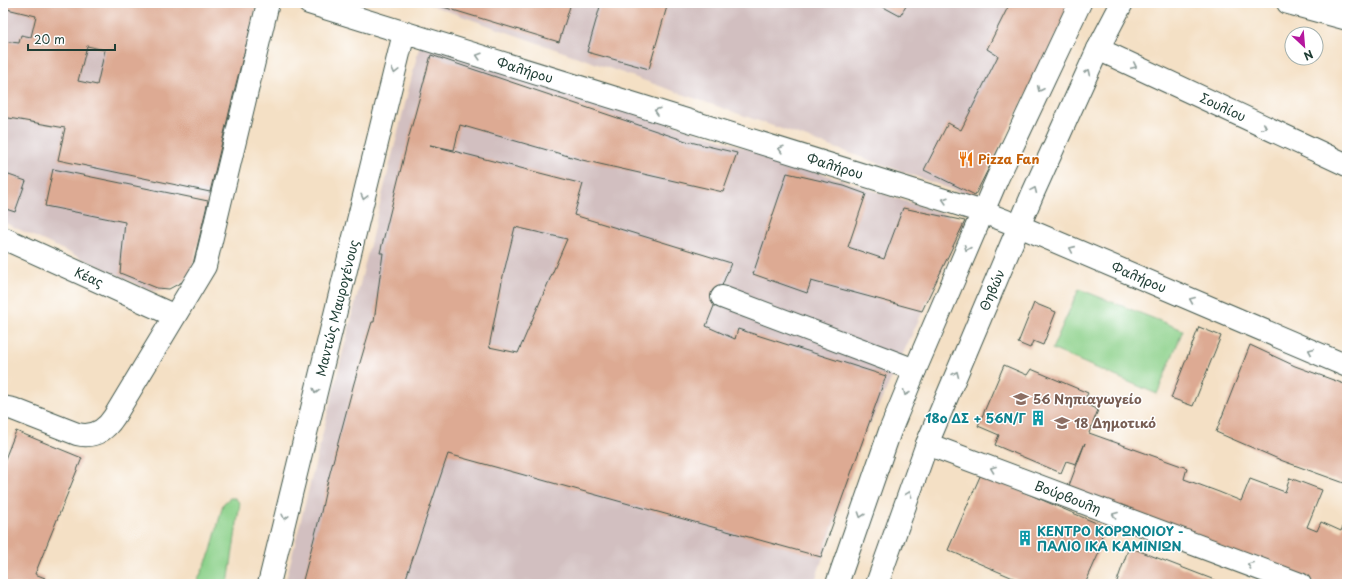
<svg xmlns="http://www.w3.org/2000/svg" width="1350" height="587" font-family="'Playpen Sans',sans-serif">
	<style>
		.industrial { fill: #d2bfc0 }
		.green { fill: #8dd18b; stroke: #568760 }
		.building { fill: #ddaa93; fill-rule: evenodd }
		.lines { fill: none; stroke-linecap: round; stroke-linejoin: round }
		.minor-casing { stroke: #3f554a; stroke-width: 24 }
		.major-casing { stroke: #3f554a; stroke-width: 24 }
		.minor { stroke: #fff; stroke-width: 22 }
		.major { stroke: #fff; stroke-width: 22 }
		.oneway { stroke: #8f9e9a }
		.labels { text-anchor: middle; stroke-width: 3; stroke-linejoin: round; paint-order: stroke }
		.street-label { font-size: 13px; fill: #1f3d34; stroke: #fff }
		.food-label { font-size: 13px; font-weight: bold; fill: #c56008; stroke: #fff; text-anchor: start }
		.education-label { font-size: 13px; font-weight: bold; fill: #785e54; stroke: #fff; text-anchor: start }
		.culture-label { font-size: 13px; font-weight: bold; fill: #0d838f; stroke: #fff; text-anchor: end }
	</style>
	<rect width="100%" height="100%" fill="#fff"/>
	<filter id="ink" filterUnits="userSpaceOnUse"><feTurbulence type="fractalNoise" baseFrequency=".025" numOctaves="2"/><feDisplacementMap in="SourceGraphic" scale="8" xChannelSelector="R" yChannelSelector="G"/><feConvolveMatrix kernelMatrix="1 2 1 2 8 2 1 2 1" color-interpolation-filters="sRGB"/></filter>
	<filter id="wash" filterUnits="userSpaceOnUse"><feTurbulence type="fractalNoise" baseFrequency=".012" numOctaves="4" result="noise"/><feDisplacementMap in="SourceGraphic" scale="16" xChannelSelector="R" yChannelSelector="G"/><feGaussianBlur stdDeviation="0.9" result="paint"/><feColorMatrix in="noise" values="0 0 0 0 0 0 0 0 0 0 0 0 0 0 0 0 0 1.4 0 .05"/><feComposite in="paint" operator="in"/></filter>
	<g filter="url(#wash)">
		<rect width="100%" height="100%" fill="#f4e0c5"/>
		<path class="industrial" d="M3,3H257L228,117L191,273L182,282L169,289L152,291L3,222Z
			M425,3H1064L974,197Z
			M421,40L965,221L863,439L814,584H285Z"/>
		<path class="green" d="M1079,289L1183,330L1157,394L1052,349Z
			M230,498H235L240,503L228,584H196L211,551L223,504Z"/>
		<g id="blocks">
			<path class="building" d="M3,3H257L236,84L210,192L58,160L65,128L3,117V41L19,43L21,35L31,37L36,16L3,8ZM87,46L105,50L97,85L78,81Z
				M430,3H571L559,42Z
				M601,3H668L649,69L587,52Z
				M876,3H908L900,16Z
				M1010,3H1073L975,195L924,170L948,123L961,130L998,56L987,49Z
				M431,55L686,141L737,153L723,192L582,160L460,125L454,150L430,145L583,184L574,215L731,263L706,326L735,339L738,329L886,376L821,557L448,454L404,584H302L321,512L327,484L354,383L372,322H374L383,253H380L408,140ZM515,227L567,239L518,353L489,347L503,276Z
				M53,169L208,201L191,273L182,282L169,289L157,288L120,273L125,222L45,206Z
				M3,173L26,181L15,212L3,208Z
				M787,173L844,186L866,194L848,247L884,259L903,208L965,221L922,311L811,281L807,293L753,274Z
				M1034,303L1056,312L1043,345L1033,341L1030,348L1018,343Z
				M1199,327L1221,336L1193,406L1171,398Z
				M1250,345L1295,366L1347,385V484L1283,461L1216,432Z
				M1004,365L1027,375L1031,369L1088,393L1083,403L1098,410L1089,433L1187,468L1184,479L1219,492L1241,501L1250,479L1285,492L1290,478L1322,490L1307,527L1317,531L1321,522L1341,531L1347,517V584H1317L1067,491L1085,443L1076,464L1066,461L1061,473L995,445L999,435L978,426Z
				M16,431L82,458L35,574L45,578L43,584H3V464Z
				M981,474L1101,525L1102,546L1085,584H1027L948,550Z
				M1129,547L1225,584H1116Z"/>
		</g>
	</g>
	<g filter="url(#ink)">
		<use href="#blocks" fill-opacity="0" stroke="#3f554a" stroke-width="1"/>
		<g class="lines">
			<g class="minor-casing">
				<path id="minor" d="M309,3L983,212L1019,226L1347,366
					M1288,3L1347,19
					M1098,49L1347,165
					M3,238L175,316
					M722,297L915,370
					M3,407L13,409L77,434C93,438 105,431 114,417L205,266L268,3
					M927,444L1300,584
					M269,584L404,33"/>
			</g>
			<g class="major-casing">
				<path id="major" d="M837,584L890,431L915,370L997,179L1080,3
					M877,584L927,444L1033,193L1098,49L1122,3"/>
			</g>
			<use href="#minor" class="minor"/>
			<use href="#major" class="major"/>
		</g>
		<defs><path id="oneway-chevron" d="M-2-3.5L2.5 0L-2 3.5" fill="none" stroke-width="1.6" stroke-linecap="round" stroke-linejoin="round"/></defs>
		<g class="oneway">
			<use href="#oneway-chevron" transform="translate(479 56) rotate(-163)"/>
			<use href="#oneway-chevron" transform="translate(1134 66) rotate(25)"/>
			<use href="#oneway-chevron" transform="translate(395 71) rotate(104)"/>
			<use href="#oneway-chevron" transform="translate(1088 72) rotate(-65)"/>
			<use href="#oneway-chevron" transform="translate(1040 89) rotate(115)"/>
			<use href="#oneway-chevron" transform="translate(657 111) rotate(-163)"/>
			<use href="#oneway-chevron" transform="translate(1264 127) rotate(25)"/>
			<use href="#oneway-chevron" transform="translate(781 149) rotate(-163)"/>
			<use href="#oneway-chevron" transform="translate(1034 190) rotate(-66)"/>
			<use href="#oneway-chevron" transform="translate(364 197) rotate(104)"/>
			<use href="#oneway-chevron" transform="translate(945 200) rotate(-163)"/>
			<use href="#oneway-chevron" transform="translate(967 248) rotate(113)"/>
			<use href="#oneway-chevron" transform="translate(1072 249) rotate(-156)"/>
			<use href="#oneway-chevron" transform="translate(1192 300) rotate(-157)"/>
			<use href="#oneway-chevron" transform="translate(1311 351) rotate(-157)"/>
			<use href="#oneway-chevron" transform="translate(956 374) rotate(-67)"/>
			<use href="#oneway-chevron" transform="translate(316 391) rotate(104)"/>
			<use href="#oneway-chevron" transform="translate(906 393) rotate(113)"/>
			<use href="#oneway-chevron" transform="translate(993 469) rotate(-159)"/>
			<use href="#oneway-chevron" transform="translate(909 494) rotate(-70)"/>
			<use href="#oneway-chevron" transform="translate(861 515) rotate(109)"/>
			<use href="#oneway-chevron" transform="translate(1115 515) rotate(-159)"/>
			<use href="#oneway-chevron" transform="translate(285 517) rotate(104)"/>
			<use href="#oneway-chevron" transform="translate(1250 565) rotate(-159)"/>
		</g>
	</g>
	<defs>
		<g id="restaurant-bare" transform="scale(1.2)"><path d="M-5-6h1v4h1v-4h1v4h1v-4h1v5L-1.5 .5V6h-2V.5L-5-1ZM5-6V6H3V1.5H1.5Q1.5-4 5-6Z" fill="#e8710a" stroke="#fff" stroke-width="2.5" paint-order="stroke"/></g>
		<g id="school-bare" transform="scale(1.2)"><path d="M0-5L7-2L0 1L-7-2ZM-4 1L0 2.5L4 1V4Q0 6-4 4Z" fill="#8d6e63" stroke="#fff" stroke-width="2.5" paint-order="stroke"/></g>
		<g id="building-bare" transform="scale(1.2)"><path d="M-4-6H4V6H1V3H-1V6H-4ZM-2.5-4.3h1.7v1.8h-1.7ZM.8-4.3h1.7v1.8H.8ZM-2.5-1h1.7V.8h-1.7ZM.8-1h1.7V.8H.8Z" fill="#0f9aa8" stroke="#fff" stroke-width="2.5" paint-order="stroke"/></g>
	</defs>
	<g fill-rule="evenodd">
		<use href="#restaurant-bare" x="966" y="159"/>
		<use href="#school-bare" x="1021" y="399"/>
		<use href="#building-bare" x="1038" y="418"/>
		<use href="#school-bare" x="1062" y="423"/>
		<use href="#building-bare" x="1025" y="538"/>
	</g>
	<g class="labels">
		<g class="street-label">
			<text transform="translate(525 70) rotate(17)" y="5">Φαλήρου</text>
			<text transform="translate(1223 107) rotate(25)" y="5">Σουλίου</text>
			<text transform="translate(835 166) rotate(17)" y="5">Φαλήρου</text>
			<text transform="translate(89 277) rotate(24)" y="5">Κέας</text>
			<text transform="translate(1139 277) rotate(23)" y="5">Φαλήρου</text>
			<text transform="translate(992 290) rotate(-67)" y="5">Θηβών</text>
			<text transform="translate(337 308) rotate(-76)" y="5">Μαντώς Μαυρογένους</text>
			<text transform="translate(1068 497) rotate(21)" y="5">Βούρβουλη</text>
		</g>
		<g class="food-label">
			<text x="978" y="164">Pizza Fan</text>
		</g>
		<g class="education-label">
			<text x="1033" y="404">56 Νηπιαγωγείο</text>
			<text x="1074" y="428">18 Δημοτικό</text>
		</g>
		<g class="culture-label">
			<text x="1026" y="423">18ο ΔΣ + 56Ν/Γ</text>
			<text x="1037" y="536" text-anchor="start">ΚΕΝΤΡΟ ΚΟΡΩΝΟΙΟΥ -<tspan x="1037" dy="15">ΠΑΛΙΟ ΙΚΑ ΚΑΜΙΝΙΩΝ</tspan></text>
		</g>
	</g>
	<rect width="1350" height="587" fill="none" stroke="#fff" stroke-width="16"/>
	<g transform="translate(1304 46) rotate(154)"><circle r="19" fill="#ffffff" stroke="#a5b1ae"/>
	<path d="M0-3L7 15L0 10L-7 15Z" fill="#b5179e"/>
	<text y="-6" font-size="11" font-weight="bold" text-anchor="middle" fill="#1f3d34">N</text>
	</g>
	<path d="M28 44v6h87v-6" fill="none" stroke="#1f3d34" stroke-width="2"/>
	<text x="34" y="44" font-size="12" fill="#1f3d34" stroke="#ffffff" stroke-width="3" paint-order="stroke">20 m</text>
</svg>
